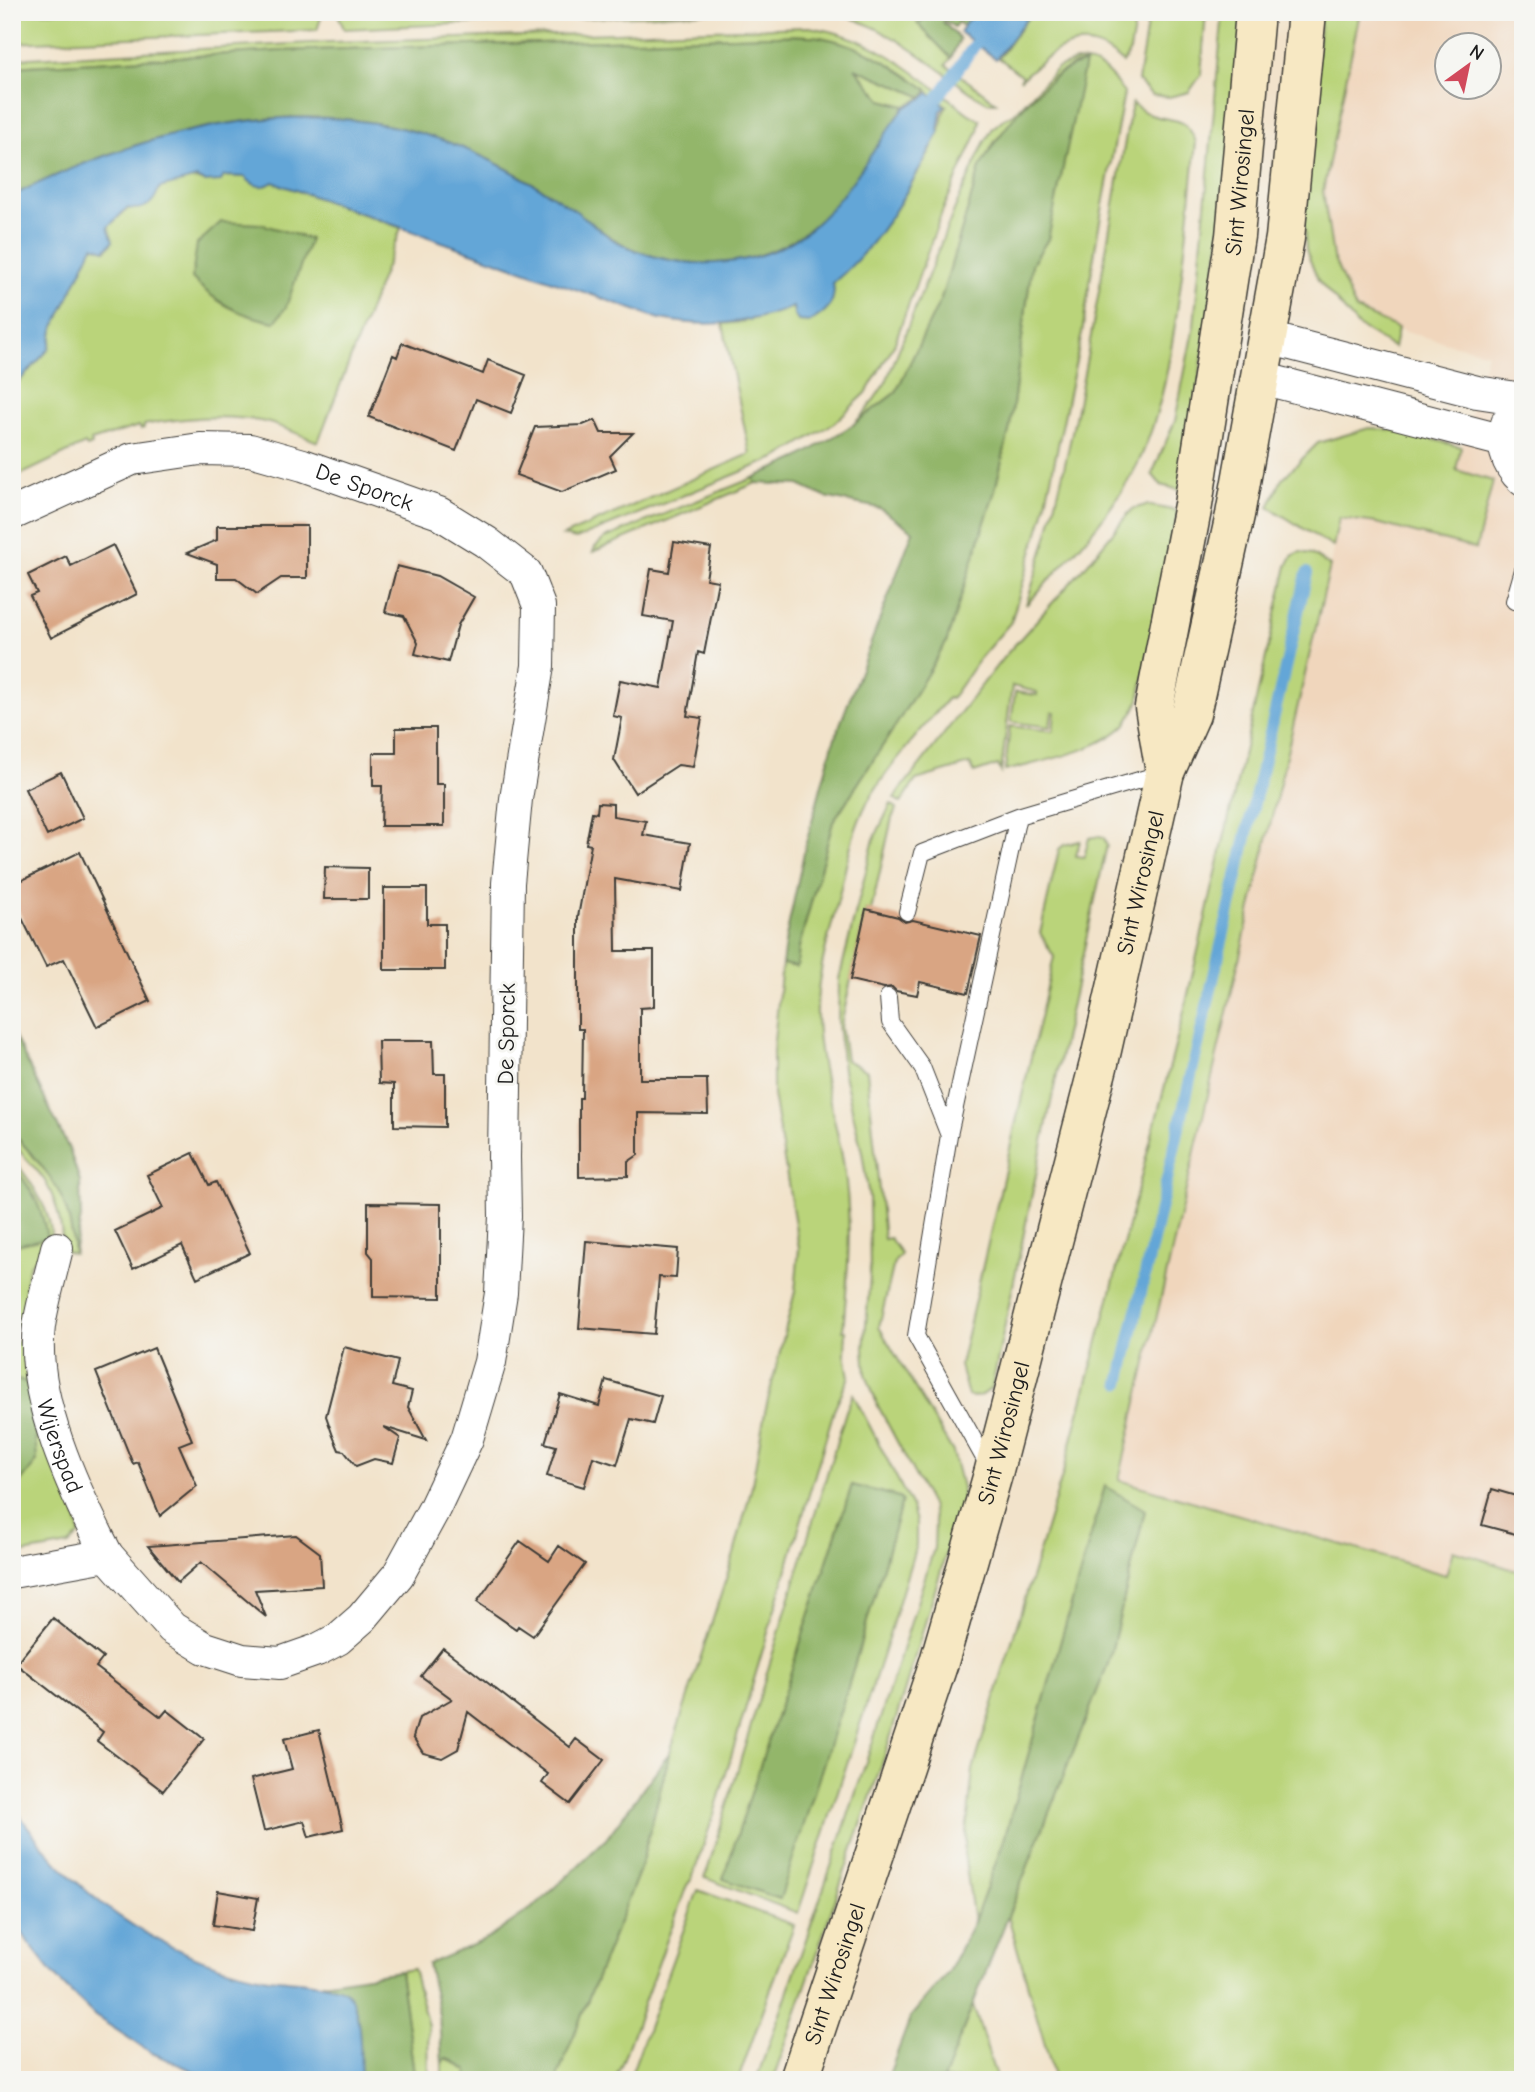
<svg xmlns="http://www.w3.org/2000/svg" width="1535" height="2092" font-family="'Comic Neue',sans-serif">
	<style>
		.built { fill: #f0d6bc; fill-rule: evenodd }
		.green { fill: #bad47a; stroke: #6b784b; stroke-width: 2; fill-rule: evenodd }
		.forest { fill: #93b66a; stroke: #586943; stroke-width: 2 }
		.water { fill: #63a6d7; stroke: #40617a; stroke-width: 2 }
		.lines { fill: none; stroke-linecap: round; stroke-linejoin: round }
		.stream { stroke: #63a6d7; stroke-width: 12 }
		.building { fill: #d9a583 }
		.service-casing { stroke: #3c3a36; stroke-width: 18 }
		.minor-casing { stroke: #3c3a36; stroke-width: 34 }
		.secondary-casing { stroke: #3c3a36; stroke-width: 41 }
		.service { stroke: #fff; stroke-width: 16 }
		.minor { stroke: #fff; stroke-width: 32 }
		.secondary { stroke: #f7e8c3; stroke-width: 38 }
		.labels { text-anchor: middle; stroke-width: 6; stroke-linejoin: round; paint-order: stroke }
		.street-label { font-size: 23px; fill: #1c1c1c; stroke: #f6f6f2 }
	</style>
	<rect width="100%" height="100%" fill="#f6f6f2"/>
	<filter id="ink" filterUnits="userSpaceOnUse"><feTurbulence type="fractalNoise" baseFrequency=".0143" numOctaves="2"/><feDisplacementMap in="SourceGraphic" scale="14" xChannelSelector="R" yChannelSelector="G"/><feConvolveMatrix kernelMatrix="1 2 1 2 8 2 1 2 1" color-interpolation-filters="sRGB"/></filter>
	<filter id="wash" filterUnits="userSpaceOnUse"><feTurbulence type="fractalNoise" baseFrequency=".00686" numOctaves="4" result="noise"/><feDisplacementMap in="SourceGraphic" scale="28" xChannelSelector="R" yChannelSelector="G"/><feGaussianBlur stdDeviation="1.57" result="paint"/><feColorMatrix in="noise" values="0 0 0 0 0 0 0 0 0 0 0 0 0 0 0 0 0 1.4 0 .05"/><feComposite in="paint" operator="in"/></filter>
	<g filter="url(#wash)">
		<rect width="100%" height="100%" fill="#f2e3cb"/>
		<path class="built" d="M1360,12H1523V1723L1118,1484L1331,561L1339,518L1377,523L1493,481L1455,470L1487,353L1406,332L1356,310L1333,257L1323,191ZM1448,46H1490V88H1448Z"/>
		<path class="green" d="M12,12H323L317,30L12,43Z
			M337,12H723L344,29Z
			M828,12H937L917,23L951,58L946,65L996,102H987L973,94C928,62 884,22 828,12Z
			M1032,12H1137L1130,51L1123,63C1083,25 1053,50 1020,80L1022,76L999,58Z
			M1149,12H1206L1201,75L1189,92L1169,97L1152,95L1138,81Z
			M1223,12H1243L1227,188L1183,491L1161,485L1152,474L1175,421L1194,325Z
			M1321,12H1360L1323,191L1333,257L1356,310L1398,328L1394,348L1358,326L1318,280L1306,250L1303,213Z
			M809,27C878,37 916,74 969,114L980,120L978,131L942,212L894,345L866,393L834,423L778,457L576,539L563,536L750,454L723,324L741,322L794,307V314L834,291L832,283C879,243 904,198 933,145C935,140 939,135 940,130C943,121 941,113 947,106C907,74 873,47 820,37C803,34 783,36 766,36L281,51L12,67V59L330,42Z
			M1076,61C1104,62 1109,73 1124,93L1097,237L1082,333L1043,516L1011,622L979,659L951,699L948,698C920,732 889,765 867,803C851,833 846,868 838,900C829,937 816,976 817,1015C818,1065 834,1112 843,1161C853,1218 848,1274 843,1331H846L845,1354L849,1377L835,1407L714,1814L692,1879L687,1885L622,2063L614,2080H556L640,1869L670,1752L734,1554L751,1490L765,1412L795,1291L799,1248L773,1095V1051L782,964L797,967L799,947L833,822L896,725L946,643L994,494L1010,427L1032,264L1048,239L1084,63L1073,65L1053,77L995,141L980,168L941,299L896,392L853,425L866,411L886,382L955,208L984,143L993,128L1002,120L1014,114L1057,68Z
			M853,67L923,97L905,106L882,100Z
			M1132,103C1138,107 1145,113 1151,115C1175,123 1185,114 1196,142C1190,205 1184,269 1174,331C1167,376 1159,417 1140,459C1113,515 1067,560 1026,605C1035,576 1045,547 1052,518C1087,382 1106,241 1132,103Z
			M223,176L245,177L266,186L273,182L401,228L318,442C299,435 279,424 260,421C223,414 181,418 144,425V428L141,429L139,426L91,441L92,445L87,447L85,444L12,479V389L49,349L53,330L93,246L106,250L113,241L108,227C128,207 175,168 205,182Z
			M1369,428L1402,431L1461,447L1456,470L1493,481L1476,549L1377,523L1339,518L1333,547L1269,507L1282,479L1318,443Z
			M753,478L756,483L593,552L595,547L605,538Z
			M1146,505L1178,511L1139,700C1135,708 1131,717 1126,724C1099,752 1041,761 1005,771L1010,726L1053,731L1055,712H1052L1050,727L1011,722L1015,692L1037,695V692L1012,686L1001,772L998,765L974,773L970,764L916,780L901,803L894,798L1003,658L1089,562L1127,515L1133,509Z
			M1300,552L1311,554L1330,566L1119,1480L1446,1575L1453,1550L1523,1573V2080H1055L1008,1916L1109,1661L1145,1511L1105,1487L1004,1840L974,1922L964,1853L973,1770L1066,1463L1182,1020L1287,566L1292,556Z
			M891,804L897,808L892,818L871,911L866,910L841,1026L846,1060L867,1071L884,1239L890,1238L901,1254L894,1263L879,1327L953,1452L962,1487V1501L885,1755L773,2080H756C820,1904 879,1727 934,1548L935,1524L932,1507L877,1404L866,1374L864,1349L870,1276L869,1198L862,1152L843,1070L838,1024L839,979L874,839Z
			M1100,836L1104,838L1107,845L1065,1035L992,1387C985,1394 979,1399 968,1396L960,1365L1054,957L1040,933L1059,849L1064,845L1080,841L1076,856L1084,857L1089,838Z
			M12,1132C50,1175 70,1193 74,1254L63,1251C62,1226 58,1204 45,1181C36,1165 12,1151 12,1132Z
			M12,1158C28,1177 59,1219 49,1246C46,1254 34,1257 30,1265C26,1272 26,1284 25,1291L37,1307L36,1312L12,1330V1246L46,1238L36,1198L12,1165Z
			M34,1329L80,1534L69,1545L12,1555V1493L37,1461L24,1381L12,1380V1346Z
			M853,1394L912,1507L916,1522V1545L885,1648L798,1913L705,1878L846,1411ZM852,1485L902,1501L848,1687L779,1899L724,1879Z
			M698,1890L794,1925L738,2080H629Z
			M413,1969L428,2026L429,2080H415L400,1971Z
			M973,2005L997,2080H943Z
			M446,2058L468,2071L467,2080H442V2063Z"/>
		<path class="forest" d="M937,12H980L963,26L958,22L954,27L944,20L943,22L960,39L951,58L917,23Z
			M766,36C783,36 803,34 820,37C863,45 891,64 927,89V92L923,97L855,68L882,100L905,106C854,182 817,258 715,263C680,265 644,257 614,239C600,231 588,220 575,211C529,178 475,149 420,133C283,94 137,133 12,196V67L281,51Z
			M1085,63L1048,239L1032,264L1010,427L994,494L946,643L896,725L833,822L799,947L797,967L782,964L786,937L806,843L833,743L913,531L879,508L825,497L799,485L756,483L753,478L798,458L853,425L896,392L941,299L980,168C994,137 1050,67 1085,63Z
			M221,222L261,224L310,239L286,307L275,322C241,316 215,303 192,278L197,244Z
			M12,1031L69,1149L80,1181L81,1218L74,1254C70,1193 50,1175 12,1132Z
			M12,1165C32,1188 43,1209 47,1238L12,1246Z
			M12,1380L24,1381L32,1387L37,1461L12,1493Z
			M852,1485L899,1497L902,1501L848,1687L780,1899L723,1879Z
			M1105,1486L1145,1510L1109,1661L943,2080H887L911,2016L947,1974L974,1922L1004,1840Z
			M670,1752L640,1869L556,2080H467L468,2071L450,2059L446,2058L442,2063L439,2015L428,1964L487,1939L539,1903L606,1839Z
			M400,1971L415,2080H361L355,2006L344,1991L322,1983Z"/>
		<path class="water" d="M980,12H1032L996,59L960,32L967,21Z
			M929,93L945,106L941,111L938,130L940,131C910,187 882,242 833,283C837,303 826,313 809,322L798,321L794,314L793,307C749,324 707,328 660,319L273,182C262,189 254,187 245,177L224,176L221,181L205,182L197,178L159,188C154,205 144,211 127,208L108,227L113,241L105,250L93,246L53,330L49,349L12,389V196C142,131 294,91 436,138C485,154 533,182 576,211C589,220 601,232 614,240C645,257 680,265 716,263C822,257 847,182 903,110C910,101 922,102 929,93Z
			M12,1803C68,1893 155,1954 258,1976C278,1981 333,1981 346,1992C363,2007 360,2058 361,2080H214L152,2053L95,2016L59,1981L28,1942L12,1916Z"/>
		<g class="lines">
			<path class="stream" d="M927,113L998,12
				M1120,1383L1307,573"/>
		</g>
		<g id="blocks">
			<path class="building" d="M402,343L483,374L488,360L526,375L511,413L476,399L456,451L369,417L393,355L397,357Z
				M595,420L601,433H633L610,456L616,469L562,492L516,475L535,427L583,425Z
				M217,526H307V578H281L257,594L236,578H217V564L187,553L217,540Z
				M674,542L711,548L706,579L718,581L704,654L698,652L687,716L702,718L693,767L678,765L635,793L614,760L622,718L613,716L620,680L661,688L673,621L643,616L651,569L669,572Z
				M113,545L137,594L51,638L30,596L37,593L28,575L66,556L71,566Z
				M397,566L437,576L474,597L458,625L448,662L415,654L418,643L404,616L385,612Z
				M396,728H436V784H444V826H381L382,786H373V753H396Z
				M61,772L83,818L47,836L25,789Z
				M598,803L613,804V816L646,821L643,835L690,843L682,891L615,879L616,951H654V1007L640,1008V1079H707L708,1114L638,1113V1155L628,1162V1176L579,1177V1098H582L583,1029H578V917L591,845L586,844L592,812L597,813Z
				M80,852L150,1001L97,1027L64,959L46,967L12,898V885Z
				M325,867L368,868V899H324Z
				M384,888H427V924H445V970H384Z
				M866,909L898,917L905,922L913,920L981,936L968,993L920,982L917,995L896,991L892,987L884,988L850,980Z
				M378,1041H433L434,1074H445V1127L394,1126V1084L379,1083Z
				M193,1153L209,1185L216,1182L250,1253L197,1278L182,1245L133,1269L115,1231L163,1208L147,1175Z
				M368,1203L441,1204V1298L373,1297V1258L368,1252Z
				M586,1241L678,1249L676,1278L659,1277L654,1334L579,1328Z
				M344,1347L398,1361L392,1386L412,1391L408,1407L426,1440L384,1427L400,1438L393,1463L374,1459L356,1466L344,1451L339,1450L333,1436L326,1416Z
				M154,1348L192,1440L179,1445L197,1486L160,1516L138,1462L133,1464L96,1372Z
				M606,1380L661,1396L653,1424L631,1419L617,1465L593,1457L584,1487L547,1476L556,1446L545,1443L560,1394L599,1406Z
				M1492,1489L1523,1498V1536L1482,1525Z
				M296,1535L320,1553L322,1586L255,1590L266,1617L201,1562L178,1582L148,1546Z
				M520,1541L549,1561L559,1546L585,1564L533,1636L518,1626L516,1629L477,1602Z
				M53,1618L103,1658L96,1667L161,1717L167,1710L204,1739L163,1791L97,1741L103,1732L16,1664Z
				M443,1648L570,1747L576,1739L604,1760L570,1804L542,1783L548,1774L468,1712L458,1749L442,1758L423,1753L413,1737L419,1718L452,1699L421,1676Z
				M319,1730L343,1829L309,1837L304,1821L264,1831L251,1779L292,1769L284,1739Z
				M218,1891L258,1898L252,1931L213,1925Z"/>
		</g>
	</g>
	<g filter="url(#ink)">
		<use href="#blocks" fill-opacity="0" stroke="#3c3a36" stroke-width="2"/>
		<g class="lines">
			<g class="service-casing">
				<path id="service" d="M1514,601L1523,570
					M907,912L922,853L1018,816L1163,773
					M888,997L890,1022L922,1067L948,1133
					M989,1467L916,1336L949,1135L1018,816"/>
			</g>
			<g class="minor-casing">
				<g id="minor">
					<path d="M1268,338L1477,392L1523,399"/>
					<path d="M1261,378L1504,441"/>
					<path d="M1508,421C1500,442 1506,465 1523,480"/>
					<path id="s1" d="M12,514L132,459L200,449L250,450L303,465L439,513L486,542L526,573L539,606L538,666L516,799L508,883L504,1157L505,1216L501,1293L490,1362L467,1439L433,1511L398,1575L362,1618L338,1639L317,1650L280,1663L242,1660L205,1648L172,1628L107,1555L12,1572"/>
					<path id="s2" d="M57,1248C51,1274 43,1300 39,1326C30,1398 75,1492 107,1555"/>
				</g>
			</g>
			<g class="secondary-casing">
				<g id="secondary">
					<path id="s3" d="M1165,772L1154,707L1193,505L1235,236L1255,12"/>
					<path id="s4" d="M799,2080L939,1662L993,1474L1099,1063L1165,772L1191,714L1235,515L1285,238L1307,12"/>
				</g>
			</g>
			<use href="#service" class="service"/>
			<use href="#minor" class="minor"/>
			<use href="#secondary" class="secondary"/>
		</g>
	</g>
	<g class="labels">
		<g class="street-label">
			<text dy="8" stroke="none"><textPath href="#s3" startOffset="598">Sint Wirosingel</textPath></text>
			<text dy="8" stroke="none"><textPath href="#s1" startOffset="371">De Sporck</textPath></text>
			<text dy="8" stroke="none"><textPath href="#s4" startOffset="1246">Sint Wirosingel</textPath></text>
			<text transform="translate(506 1034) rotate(-89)" y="8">De Sporck</text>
			<text dy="8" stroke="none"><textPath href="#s4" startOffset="679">Sint Wirosingel</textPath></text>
			<text dy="8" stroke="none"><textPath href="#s2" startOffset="203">Wijerspad</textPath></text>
			<text dy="8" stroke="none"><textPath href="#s4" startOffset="112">Sint Wirosingel</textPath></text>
		</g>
	</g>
	<rect width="1535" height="2092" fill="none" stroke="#f6f6f2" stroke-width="42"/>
	<g transform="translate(1468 66) rotate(33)"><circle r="33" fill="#f6f6f2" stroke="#9f9f9c" stroke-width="2"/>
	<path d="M0-5L12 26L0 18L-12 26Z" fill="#d1495b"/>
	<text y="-10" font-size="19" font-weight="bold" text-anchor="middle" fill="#1c1c1c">N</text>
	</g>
</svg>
